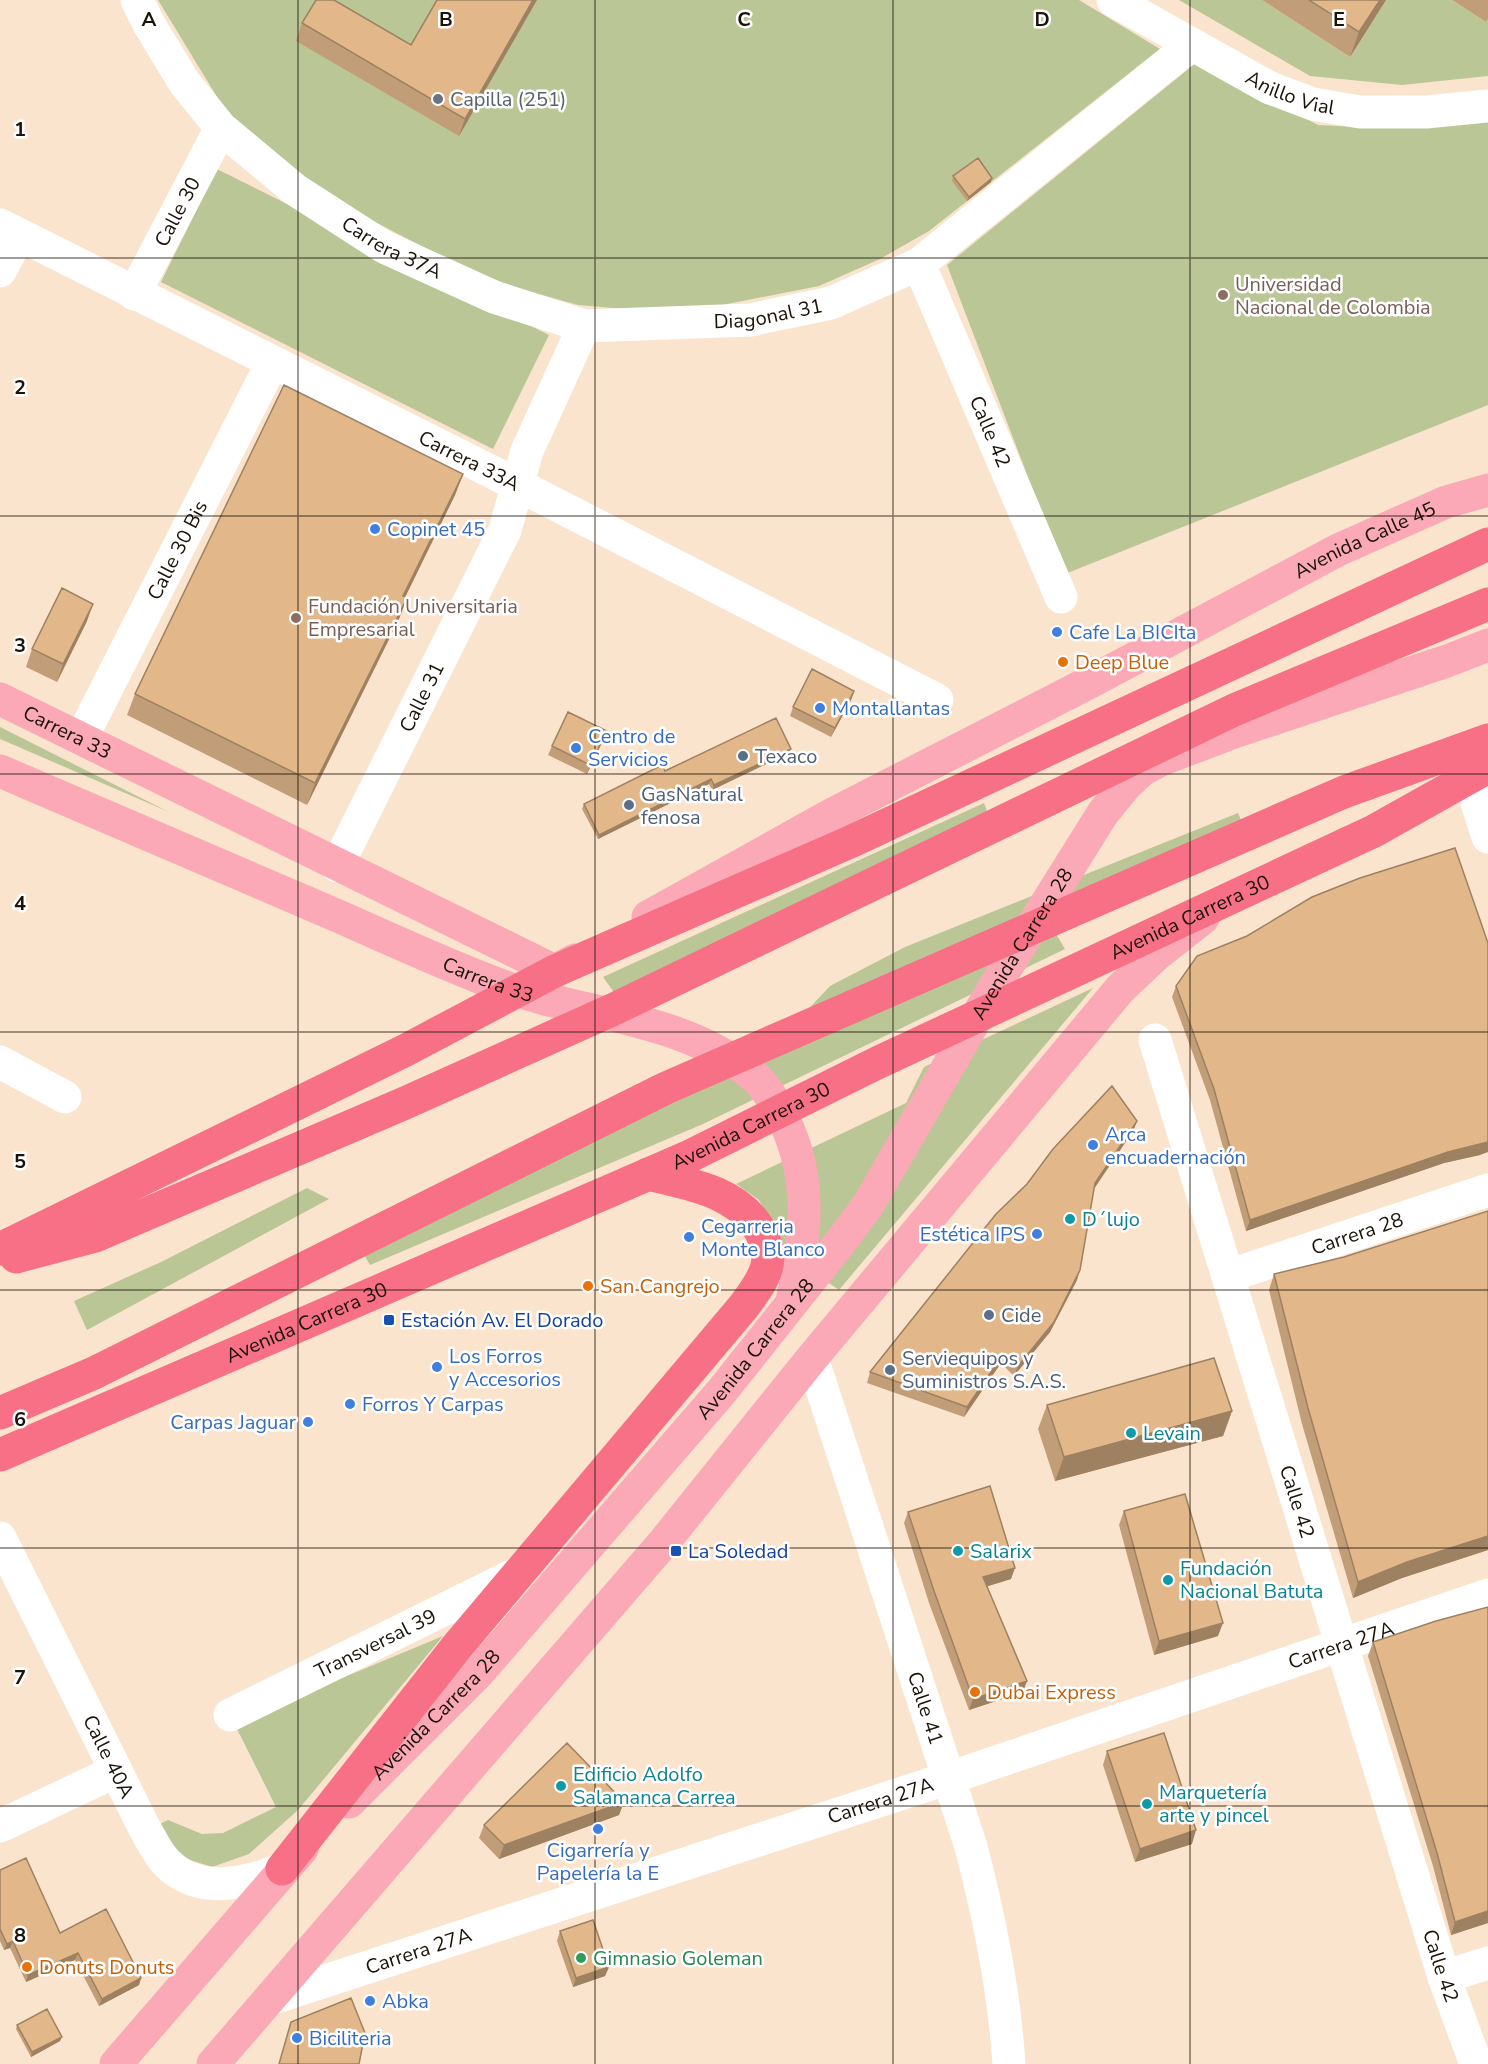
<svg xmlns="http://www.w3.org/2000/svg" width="1488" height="2064" font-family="'Nunito Sans',sans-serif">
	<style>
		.green { fill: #bac696 }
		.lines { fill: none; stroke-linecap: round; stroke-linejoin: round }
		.minor { stroke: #fff; stroke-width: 33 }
		.major { stroke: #fba9b6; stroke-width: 33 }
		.highway { stroke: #f87086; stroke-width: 33 }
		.wall { fill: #c29e78 }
		.shaded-wall { fill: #9e8161 }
		.building { fill: #e2b88b; stroke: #9e8161; stroke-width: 1.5 }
		.grid { fill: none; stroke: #1a130a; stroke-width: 1.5; stroke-opacity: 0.55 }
		.worship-dot { fill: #6b7280; stroke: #fff; stroke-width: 2 }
		.education-dot { fill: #8d6e63; stroke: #fff; stroke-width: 2 }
		.shop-dot { fill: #3f7fe0; stroke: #fff; stroke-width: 2 }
		.food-dot { fill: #e8710a; stroke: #fff; stroke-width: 2 }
		.service-dot { fill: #5c6f8a; stroke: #fff; stroke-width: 2 }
		.culture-dot { fill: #0f9aa8; stroke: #fff; stroke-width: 2 }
		.transit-dot { fill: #1a4fb4; stroke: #fff; stroke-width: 2 }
		.leisure-dot { fill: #2e9e5b; stroke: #fff; stroke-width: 2 }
		.labels { text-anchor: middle; stroke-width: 5; stroke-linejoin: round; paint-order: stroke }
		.street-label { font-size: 20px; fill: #1a130a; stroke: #fff }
		.worship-label { font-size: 20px; fill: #5b616d; stroke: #fff; text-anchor: start }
		.education-label { font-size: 20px; fill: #785e54; stroke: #fff; text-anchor: start }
		.shop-label { font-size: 20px; fill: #366cbe; stroke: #fff; text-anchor: start }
		.food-label { font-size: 20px; fill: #c56008; stroke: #fff; text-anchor: start }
		.service-label { font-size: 20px; fill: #4e5e75; stroke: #fff; text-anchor: start }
		.culture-label { font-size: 20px; fill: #0d838f; stroke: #fff; text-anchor: start }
		.transit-label { font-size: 20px; fill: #164399; stroke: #fff; text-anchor: start }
		.leisure-label { font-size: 20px; fill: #27864d; stroke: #fff; text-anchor: start }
		.grid-label { font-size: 20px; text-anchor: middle; font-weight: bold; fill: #1a130a; stroke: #fff; stroke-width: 5; stroke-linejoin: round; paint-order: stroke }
	</style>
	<rect width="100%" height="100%" fill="#fbe4cd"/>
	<path class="green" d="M158,0H441L458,136L537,0H1079L1160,49L929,231L880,259L819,286L722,305L636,310L578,305L485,279L325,196L228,115Z
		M1179,0H1262L1350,57L1386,0H1452L1486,22L1488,19V76L1402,85L1310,76Z
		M1197,62L1318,125L1384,128L1488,119V405L1065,574L947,265Z
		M217,169L549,335L493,449L161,282Z
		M0,727L169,812L0,739Z
		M984,803L988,814L618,998L603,977Z
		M1238,813L1244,827L798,1020L830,986L905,947Z
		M1056,934L1065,949L703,1124L370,1265L363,1253L604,1130Z
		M1093,988L839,1290L786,1254L759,1200L736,1184L906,1103L924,1067Z
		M307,1188L329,1199L87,1330L74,1301L161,1262Z
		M443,1636L298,1810L249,1854L212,1867L178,1856L154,1827L168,1820L202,1834L223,1833L276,1807L234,1723Z"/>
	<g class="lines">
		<g class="minor">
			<path id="s1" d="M137,0L150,26L184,82L221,128L294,189L384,247L494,297L584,326L750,320L831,303L919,264L1191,45"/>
			<path id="s2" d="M1113,0L1270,88L1313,104L1360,112H1426L1488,106"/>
			<path id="s3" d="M0,225L518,485L937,700"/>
			<path id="s4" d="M919,264L1061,597"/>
			<path d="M0,271L19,235"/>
			<path id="s5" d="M134,294L221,128"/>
			<path id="s6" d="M81,739L272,363"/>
			<path d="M1469,778L1488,837"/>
			<path id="s7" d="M337,866L505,530L527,451L584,326"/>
			<path id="s8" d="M1155,1040L1444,1977L1476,2064"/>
			<path d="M0,1062L65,1097"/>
			<path id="s9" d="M1228,1276L1488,1190"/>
			<path id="s10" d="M812,1358L971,1847C990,1919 1004,1989 1009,2064"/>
			<path id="s11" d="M0,1538L144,1827C151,1839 157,1853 167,1863C198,1895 247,1884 282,1869"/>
			<path id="s12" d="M230,1715L520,1572"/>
			<path d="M0,1826L116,1771"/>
			<path d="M1444,1977L1488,1963"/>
			<path id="s13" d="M270,1999L949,1778L1488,1595"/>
		</g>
		<g class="major">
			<path id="s14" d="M0,699L555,971L575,960"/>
			<path id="s15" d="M0,771C110,818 221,866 331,913C386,937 441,963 497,984C582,1016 688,1016 758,1080C769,1091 777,1106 784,1120C813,1179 806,1238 792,1301"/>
			<path id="s16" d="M648,917L831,815L1092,681L1338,550L1446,502L1488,490"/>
			<path id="s17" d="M349,1802L479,1672L722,1391L842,1240L868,1205L993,989L1103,813L1125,786L1142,770L1163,759L1234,732L1447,661L1488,645"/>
			<path d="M116,2064L302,1849"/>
			<path d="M213,2064L664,1542L812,1358L1120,989L1156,955L1203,918"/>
		</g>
		<g class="highway">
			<path d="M0,1249L406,1050L555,971L850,842L1488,544"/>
			<path d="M16,1257L95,1236L405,1103L612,1010L1234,710L1488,604"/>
			<path d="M0,1413L94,1373L666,1088L1344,792L1488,740"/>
			<path id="s18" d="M0,1455L688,1157L877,1063L1374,831L1488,767"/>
			<path d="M282,1869L455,1649L744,1306C765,1278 778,1259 758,1227C734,1190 687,1184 648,1174"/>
		</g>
	</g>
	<path class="wall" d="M437,0H537L459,136L296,41L302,23L411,45Z
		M1262,0H1386L1350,57Z
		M1452,0H1488V19L1486,22Z
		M953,176L991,182L967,201L952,181Z
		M463,474L455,495L405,597L399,619L307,805L127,715L135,694Z
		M87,621L57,682L26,667L32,649Z
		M854,691L851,700L831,737L790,716L793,707Z
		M607,731L603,740L587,774L548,755L552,746Z
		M791,749L789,753L712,790L709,784L598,839L582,809L584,804L665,771Z
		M1176,986L1480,1155L1444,1163L1246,1231L1210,1100L1172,997Z
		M1137,1121L1133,1131L1094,1189L1077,1280L1050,1332L1014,1376L1001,1363L964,1417L867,1383L870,1372Z
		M1488,1211V1550L1402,1578L1353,1598L1302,1424L1269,1290L1274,1274L1344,1257Z
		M1047,1405L1232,1411L1223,1436L1055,1481L1038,1429Z
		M1124,1511L1218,1636L1154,1655L1119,1525Z
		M908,1512L1011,1579L987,1586L1023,1692L969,1710L929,1603L904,1523Z
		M1373,1642L1488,1923L1451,1935L1433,1866L1368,1656Z
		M1107,1751L1192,1844L1135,1862L1103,1765Z
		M624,1802L619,1815L499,1859L479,1838L484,1825Z
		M0,1870L60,1933L141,1978L139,1985L99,2006L75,1960L26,1982L10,1948L4,1950L0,1941Z
		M560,1931L609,1967L605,1976L573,1987L557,1941Z
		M17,2025L60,2041L31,2057L16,2029Z"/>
	<path class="shaded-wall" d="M533,0H537L459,136L465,119Z
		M1380,0H1386L1350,57L1359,32Z
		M992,178L991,182L967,201L969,197Z
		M463,474L455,495L395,618L403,596Z
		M407,598L399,619L307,805L315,783Z
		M93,604L87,621L57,682L63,664Z
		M854,691L851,700L831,737L835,728Z
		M607,731L603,740L587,774L590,765Z
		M791,749L789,753L712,790L714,785Z
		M711,779L709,784L598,839L599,835Z
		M1137,1121L1133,1131L1091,1193L1095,1183Z
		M1488,1142V1152L1480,1155L1444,1163L1246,1231L1250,1220L1448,1152Z
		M1080,1270L1077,1280L1050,1332L1014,1376L1018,1366Z
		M1004,1353L1001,1363L964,1417L967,1407Z
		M1232,1411L1223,1436L1055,1481L1064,1457Z
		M1488,1536V1550L1402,1578L1353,1598L1358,1582L1407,1562Z
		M1015,1568L1011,1579L979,1589L983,1577Z
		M1223,1623L1218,1636L1154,1655L1159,1641Z
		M1027,1681L1023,1692L969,1710L973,1699Z
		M624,1802L619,1815L499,1859L504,1845Z
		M1196,1830L1192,1844L1135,1862L1140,1849Z
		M1488,1911V1923L1451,1935L1455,1922Z
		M13,1941L10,1948L4,1950L7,1944Z
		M78,1953L75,1960L26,1982L28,1975Z
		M609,1967L605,1976L573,1987L576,1978Z
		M141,1978L139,1985L99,2006L102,1999Z
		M62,2037L60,2041L31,2057L32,2052Z"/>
	<path class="building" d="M316,0H334L411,45L437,0H533L465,119L302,23Z
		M1309,0H1380L1359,32Z
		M978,158L992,178L969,197L953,176Z
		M284,385L463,474L403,596L407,598L315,783L135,694Z
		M62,588L93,604L63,664L32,649Z
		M812,669L854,691L835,728L793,707Z
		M568,712L607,731L590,765L552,746Z
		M776,718L791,749L714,785L711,779L599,835L584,804L662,765L665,771Z
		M1455,848L1488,943V1142L1448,1152L1250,1220L1214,1089L1176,986L1197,956L1247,936L1312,897L1360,878Z
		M1112,1086L1137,1121L1095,1183L1080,1270L1054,1322L1018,1366L1004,1353L967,1407L870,1372L996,1214L1027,1184L1053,1149Z
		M1488,1211V1536L1407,1562L1358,1582L1308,1408L1274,1274L1344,1257Z
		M1214,1358L1232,1411L1064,1457L1047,1405Z
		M990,1486L1015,1568L983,1577L1027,1681L973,1699L934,1591L908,1512Z
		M1185,1494L1223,1623L1159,1641L1124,1511Z
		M1488,1607V1911L1455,1922L1437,1853L1373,1642L1436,1621Z
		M1164,1733L1196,1830L1140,1849L1107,1751Z
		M567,1743L624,1802L504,1845L484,1825Z
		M26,1858L60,1933L106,1909L141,1978L102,1999L78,1953L28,1975L13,1941L7,1944L0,1929V1870Z
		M593,1920L609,1967L576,1978L560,1931Z
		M351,1998L365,2033L359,2064H279L291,2022Z
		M47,2009L62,2037L32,2052L17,2025Z"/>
	<path class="grid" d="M298,0V2064M595,0V2064M893,0V2064M1190,0V2064M0,258H1488M0,516H1488M0,774H1488M0,1032H1488M0,1290H1488M0,1548H1488M0,1806H1488"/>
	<circle class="worship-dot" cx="438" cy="99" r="6"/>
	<g class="education-dot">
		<circle cx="1223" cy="295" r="6"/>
		<circle cx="296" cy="618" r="6"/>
	</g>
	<g class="shop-dot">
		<circle cx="375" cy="529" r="6"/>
		<circle cx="1057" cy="632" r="6"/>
		<circle cx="820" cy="708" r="6"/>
		<circle cx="576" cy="748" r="6"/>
		<circle cx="1093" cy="1145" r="6"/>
		<circle cx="1037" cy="1234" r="6"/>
		<circle cx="689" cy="1237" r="6"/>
		<circle cx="437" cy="1367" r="6"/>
		<circle cx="350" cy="1404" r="6"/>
		<circle cx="308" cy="1422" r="6"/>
		<circle cx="598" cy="1829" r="6"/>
		<circle cx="370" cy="2001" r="6"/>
		<circle cx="297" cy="2038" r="6"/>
	</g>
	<g class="food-dot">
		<circle cx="1063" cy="662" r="6"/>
		<circle cx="588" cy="1286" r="6"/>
		<circle cx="975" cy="1692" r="6"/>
		<circle cx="27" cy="1967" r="6"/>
	</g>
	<g class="service-dot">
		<circle cx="743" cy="756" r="6"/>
		<circle cx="629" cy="805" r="6"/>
		<circle cx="989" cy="1315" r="6"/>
		<circle cx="890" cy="1370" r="6"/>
	</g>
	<g class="culture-dot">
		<circle cx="1070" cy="1219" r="6"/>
		<circle cx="1131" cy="1433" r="6"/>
		<circle cx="958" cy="1551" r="6"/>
		<circle cx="1168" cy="1580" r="6"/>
		<circle cx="561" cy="1786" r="6"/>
		<circle cx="1147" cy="1804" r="6"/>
	</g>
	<g class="transit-dot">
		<rect x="383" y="1314" width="12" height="12" rx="3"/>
		<rect x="670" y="1545" width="12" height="12" rx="3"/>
	</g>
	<circle class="leisure-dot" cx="581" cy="1958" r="6"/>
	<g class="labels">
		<g class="street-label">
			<text dy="7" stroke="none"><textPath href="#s2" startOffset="201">Anillo Vial</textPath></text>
			<text dy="7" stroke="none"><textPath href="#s5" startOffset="93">Calle 30</textPath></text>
			<text dy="7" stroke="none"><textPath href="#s1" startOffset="363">Carrera 37A</textPath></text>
			<text dy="7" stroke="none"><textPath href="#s1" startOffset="756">Diagonal 31</textPath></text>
			<text dy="7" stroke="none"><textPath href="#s4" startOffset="182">Calle 42</textPath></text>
			<text dy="7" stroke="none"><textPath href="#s3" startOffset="525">Carrera 33A</textPath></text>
			<text dy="7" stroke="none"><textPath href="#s16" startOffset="810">Avenida Calle 45</textPath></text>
			<text dy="7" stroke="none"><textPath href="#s6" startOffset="212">Calle 30 Bis</textPath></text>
			<text dy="7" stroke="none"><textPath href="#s7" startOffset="189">Calle 31</textPath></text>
			<text dy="7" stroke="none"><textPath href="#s14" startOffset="75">Carrera 33</textPath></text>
			<text dy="7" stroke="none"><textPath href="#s18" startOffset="1306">Avenida Carrera 30</textPath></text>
			<text dy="7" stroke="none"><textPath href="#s17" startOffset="1095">Avenida Carrera 28</textPath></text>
			<text dy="7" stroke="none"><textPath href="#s15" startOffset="531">Carrera 33</textPath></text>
			<text dy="7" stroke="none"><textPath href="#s18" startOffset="820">Avenida Carrera 30</textPath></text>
			<text dy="7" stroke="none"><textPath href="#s9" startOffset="136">Carrera 28</textPath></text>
			<text dy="7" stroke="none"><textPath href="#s18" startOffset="334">Avenida Carrera 30</textPath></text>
			<text dy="7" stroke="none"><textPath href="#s17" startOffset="609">Avenida Carrera 28</textPath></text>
			<text dy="7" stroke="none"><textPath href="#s8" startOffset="483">Calle 42</textPath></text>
			<text dy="7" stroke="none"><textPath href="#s12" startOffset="162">Transversal 39</textPath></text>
			<text dy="7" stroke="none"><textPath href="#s13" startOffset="1128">Carrera 27A</textPath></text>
			<text dy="7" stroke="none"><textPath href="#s10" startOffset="368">Calle 41</textPath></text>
			<text dy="7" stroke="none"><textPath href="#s17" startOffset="123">Avenida Carrera 28</textPath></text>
			<text dy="7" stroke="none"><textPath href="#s11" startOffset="244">Calle 40A</textPath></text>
			<text dy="7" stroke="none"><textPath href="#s13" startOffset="642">Carrera 27A</textPath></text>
			<text dy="7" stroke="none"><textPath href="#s13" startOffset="156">Carrera 27A</textPath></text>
			<text dy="7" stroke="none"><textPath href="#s8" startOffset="969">Calle 42</textPath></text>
		</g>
		<g class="worship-label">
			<text x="450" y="106">Capilla (251)</text>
		</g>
		<g class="education-label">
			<text x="1235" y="291">Universidad<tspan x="1235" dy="23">Nacional de Colombia</tspan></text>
			<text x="308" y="613">Fundación Universitaria<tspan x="308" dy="23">Empresarial</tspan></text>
		</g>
		<g class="shop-label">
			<text x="387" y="536">Copinet 45</text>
			<text x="1069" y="639">Cafe La BICIta</text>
			<text x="832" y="715">Montallantas</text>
			<text x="588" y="743">Centro de<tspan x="588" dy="23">Servicios</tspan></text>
			<text x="1105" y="1141">Arca<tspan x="1105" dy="23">encuadernación</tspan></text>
			<text x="701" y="1233">Cegarreria<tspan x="701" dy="23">Monte Blanco</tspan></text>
			<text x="1025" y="1241" text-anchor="end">Estética IPS</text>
			<text x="449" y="1363">Los Forros<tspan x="449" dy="23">y Accesorios</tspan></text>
			<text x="362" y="1411">Forros Y Carpas</text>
			<text x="296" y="1429" text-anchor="end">Carpas Jaguar</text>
			<text x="598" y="1857" text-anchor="middle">Cigarrería y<tspan x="598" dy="23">Papelería la E</tspan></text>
			<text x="382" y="2008">Abka</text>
			<text x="309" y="2045">Biciliteria</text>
		</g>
		<g class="food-label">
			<text x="1075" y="669">Deep Blue</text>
			<text x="600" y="1293">San Cangrejo</text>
			<text x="987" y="1699">Dubai Express</text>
			<text x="39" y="1974">Donuts Donuts</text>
		</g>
		<g class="service-label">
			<text x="755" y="763">Texaco</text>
			<text x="641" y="801">GasNatural<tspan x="641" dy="23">fenosa</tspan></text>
			<text x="1001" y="1322">Cide</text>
			<text x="902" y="1365">Serviequipos y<tspan x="902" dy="23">Suministros S.A.S.</tspan></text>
		</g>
		<g class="culture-label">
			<text x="1082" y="1226">D´lujo</text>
			<text x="1143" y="1440">Levain</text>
			<text x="970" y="1558">Salarix</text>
			<text x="1180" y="1575">Fundación<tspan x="1180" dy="23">Nacional Batuta</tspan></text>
			<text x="573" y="1781">Edificio Adolfo<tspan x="573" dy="23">Salamanca Carrea</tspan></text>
			<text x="1159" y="1799">Marquetería<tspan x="1159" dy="23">arte y pincel</tspan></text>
		</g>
		<g class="transit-label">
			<text x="401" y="1327">Estación Av. El Dorado</text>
			<text x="688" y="1558">La Soledad</text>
		</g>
		<g class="leisure-label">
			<text x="593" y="1965">Gimnasio Goleman</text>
		</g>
	</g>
	<g class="grid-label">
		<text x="149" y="26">A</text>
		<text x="446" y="26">B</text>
		<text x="744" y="26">C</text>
		<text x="1042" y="26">D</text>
		<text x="1339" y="26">E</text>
		<text x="20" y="136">1</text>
		<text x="20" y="394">2</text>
		<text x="20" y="652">3</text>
		<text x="20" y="910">4</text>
		<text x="20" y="1168">5</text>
		<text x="20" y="1426">6</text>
		<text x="20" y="1684">7</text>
		<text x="20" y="1942">8</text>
	</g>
</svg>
